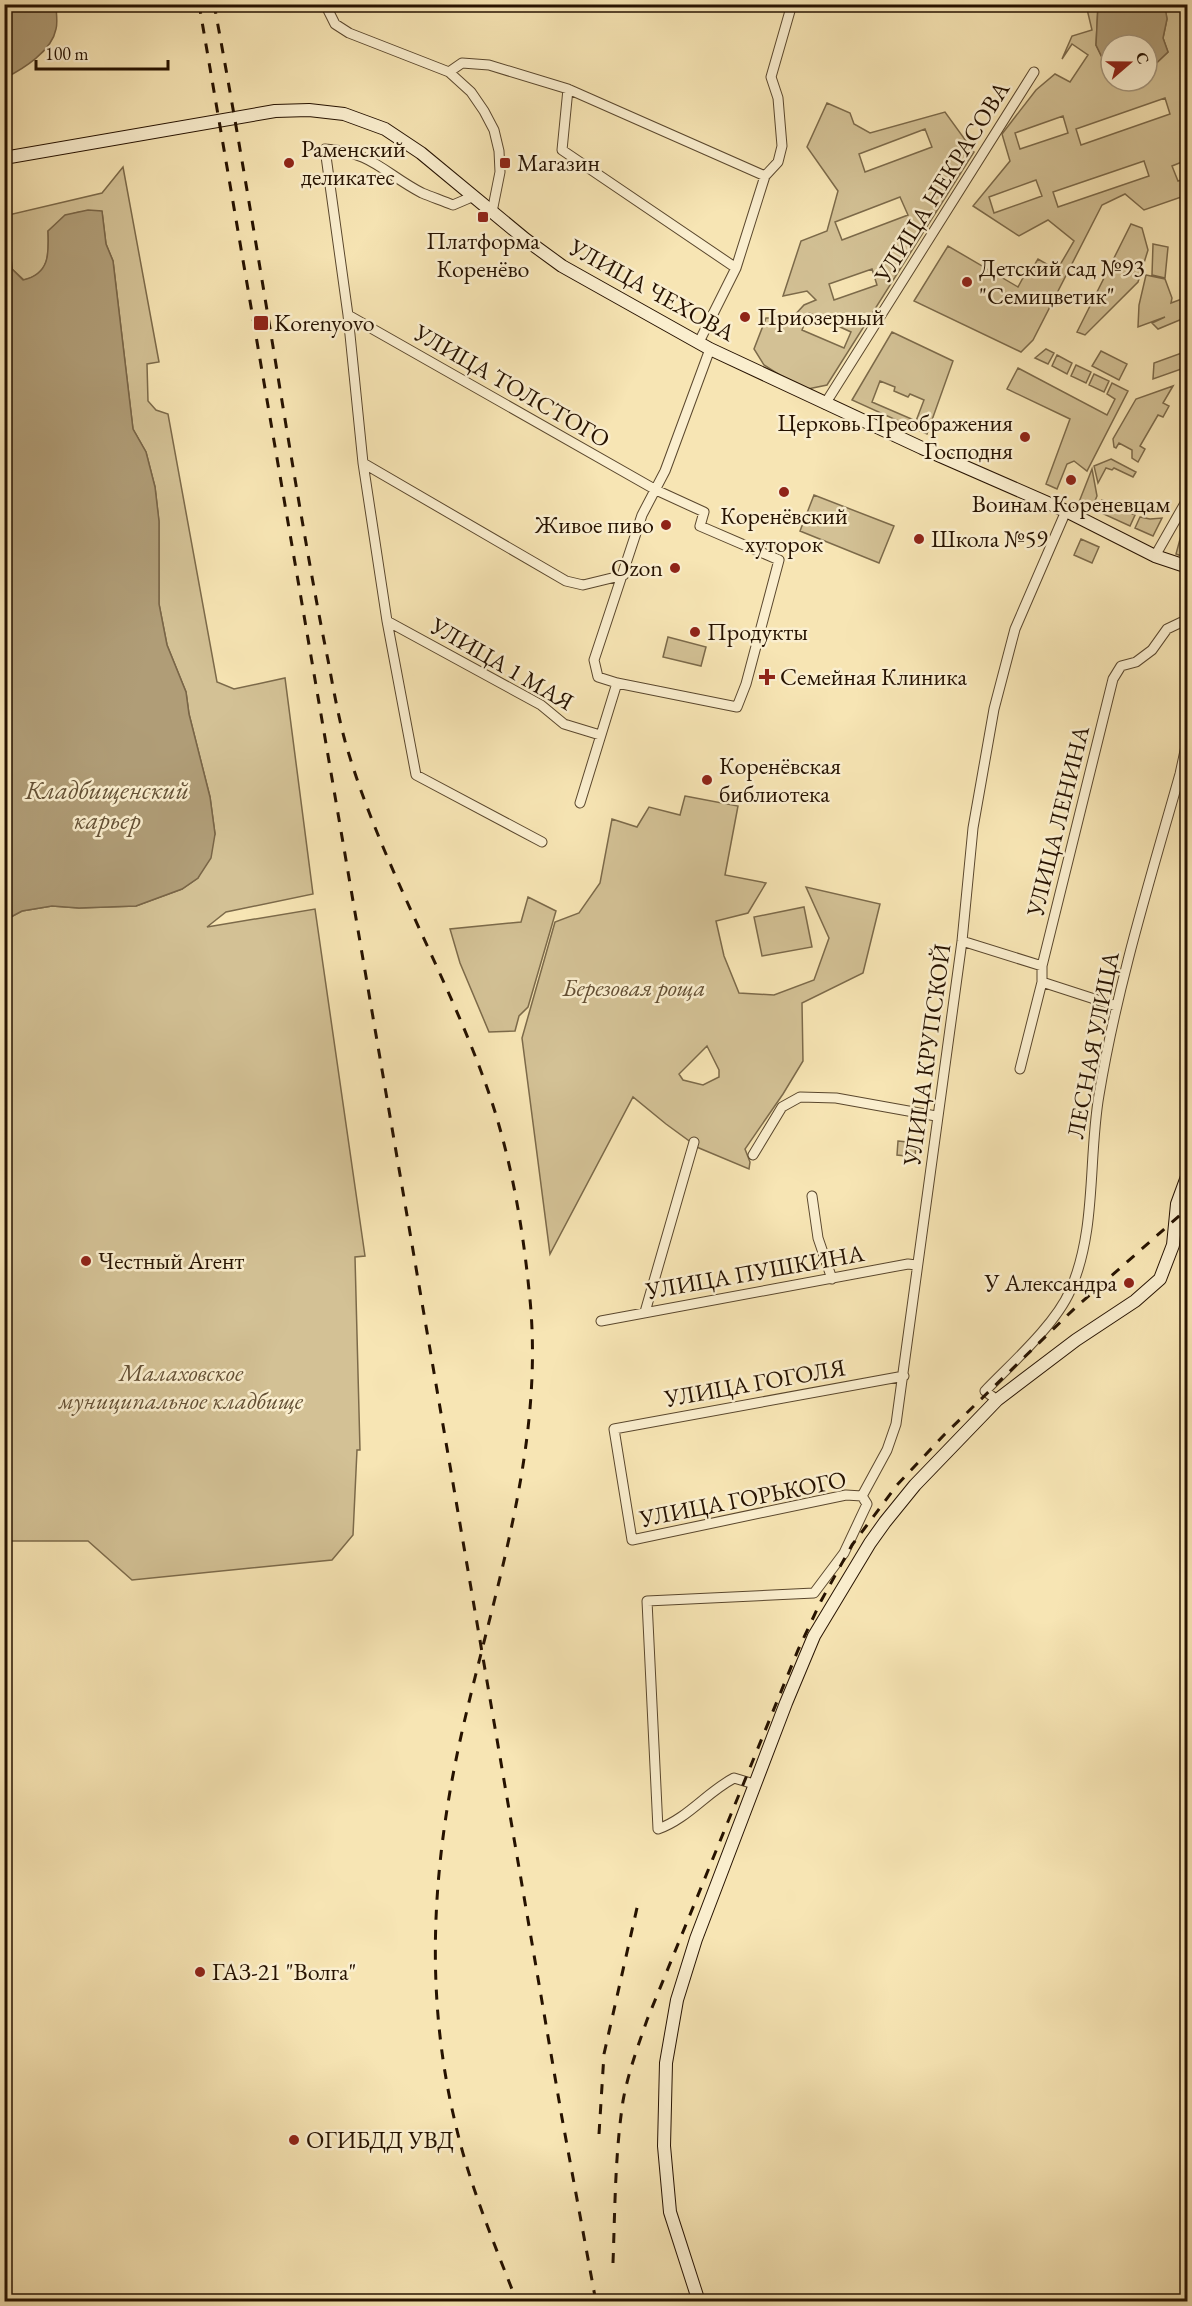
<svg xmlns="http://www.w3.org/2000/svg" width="1192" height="2306" font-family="'EB Garamond',serif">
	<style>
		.green { fill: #d3c195; stroke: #7c6a4a; stroke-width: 1.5; fill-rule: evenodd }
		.water { fill: #b09d77; stroke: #796547; stroke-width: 1.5 }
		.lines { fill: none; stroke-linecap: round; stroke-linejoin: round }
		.minor-casing { stroke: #5a472d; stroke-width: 11 }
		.secondary-casing { stroke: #261200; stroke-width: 14 }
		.minor { stroke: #faeece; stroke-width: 9 }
		.secondary { stroke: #faeece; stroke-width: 12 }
		.rail { stroke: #261200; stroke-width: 3; stroke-dasharray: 10 10; stroke-linecap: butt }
		.poi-dot { fill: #8f2418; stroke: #faeece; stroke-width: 2 }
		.labels { text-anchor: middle; stroke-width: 5; stroke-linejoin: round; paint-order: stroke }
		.poi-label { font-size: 24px; fill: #261200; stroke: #faeece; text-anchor: start }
		.street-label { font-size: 24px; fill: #261200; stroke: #faeece }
		.park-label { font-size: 24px; font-style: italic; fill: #634f34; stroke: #faeece }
		.water-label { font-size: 26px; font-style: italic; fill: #645136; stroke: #faeece }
	</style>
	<rect width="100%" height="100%" fill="#f7e5b4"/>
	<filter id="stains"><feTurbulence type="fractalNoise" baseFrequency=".00333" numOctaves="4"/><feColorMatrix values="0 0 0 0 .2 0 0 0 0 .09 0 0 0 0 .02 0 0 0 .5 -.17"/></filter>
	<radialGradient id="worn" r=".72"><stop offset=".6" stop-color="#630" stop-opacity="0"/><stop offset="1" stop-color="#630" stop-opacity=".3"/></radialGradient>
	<path class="green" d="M1086,5H1098L1096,45L1109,71L1111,69V81H1147V72L1168,52L1163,38L1167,19L1165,8L1160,5H1187V160L1172,166L1178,181L1187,178V195L1144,210L1125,194L1102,205L1033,340L1021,352L914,301L948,246L1018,287L1024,276L1027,277L1038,259L1057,270L1074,241L1048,220L1019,236L973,206L1010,161L1002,134L1036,90L1055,74L1070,82L1088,55L1072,44L1062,59L1072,36L1092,30ZM1165,98L1170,114L1081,145L1076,129ZM1063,116L1068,133L1020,149L1015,133ZM1144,161L1149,176L1058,207L1053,192ZM1036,180L1042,196L994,213L989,197Z
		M827,103L850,113L854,124L870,133L945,112L974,152L827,385L803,390L764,365L754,349L766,318H792L804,305L816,300L807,291L783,296L801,241L827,231L838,191L807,147ZM925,129L932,147L865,172L859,154ZM900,197L908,215L842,240L835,222ZM872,269L877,285L834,300L829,284ZM809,313L851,332L844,348L802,330Z
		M123,167L159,362L147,364L148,401L156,410L168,414L217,682L234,689L285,678L313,894L226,912L207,927L315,909L365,1256L355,1257L360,1450H357L353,1535L332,1560L132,1580L88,1541H5V918H9L22,911L52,906L79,908L136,906L182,889L198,878L215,834L210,797L189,714L186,692L167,645L159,604V522L155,487L146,452L133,429L113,261L106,244L102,212C76,209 67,214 48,231C49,254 50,274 24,280L12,269L9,234H5L4,216L102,193Z
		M1131,224L1142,228L1148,250L1138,282L1085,335L1077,332Z
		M1153,244L1168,247L1165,278L1152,275Z
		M1146,275L1165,279L1172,298L1171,303L1187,297V317L1158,329L1152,323L1165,317L1138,327L1139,305Z
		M892,332L953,361L927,434L852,400ZM880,381L895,387L894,391L908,397L910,394L924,400L916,421L872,402Z
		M1046,349L1054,353L1048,364L1035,358Z
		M1101,351L1127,364L1119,380L1092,366Z
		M1187,351V367L1153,379L1154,363Z
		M1057,355L1072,363L1067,374L1052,366Z
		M1076,365L1091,372L1086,383L1071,376Z
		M1018,368L1107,415L1115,399L1107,394L1112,383L1128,391L1087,471L1074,461L1067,464L1057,489L1046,484L1070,419L1007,389Z
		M1094,374L1109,381L1104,392L1089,385Z
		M1173,386L1163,403L1169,406L1163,417L1158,415L1140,446L1145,449L1138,462L1132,458V450L1119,443L1116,448L1114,447L1113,439L1136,399Z
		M1111,459L1136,472L1133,477L1114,468L1112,470L1106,468L1098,483L1094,466Z
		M1092,469L1097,496L1092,508L1079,502Z
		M814,495L894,526L879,563L800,531Z
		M1102,500L1135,515L1130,526L1097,511Z
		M1140,517L1150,519L1162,518L1153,536L1135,528Z
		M1183,528L1187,530V558L1176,554Z
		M1081,539L1099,547L1092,563L1074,555Z
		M668,637L706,647L701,666L663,657Z
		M685,796L738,806L725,875L766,883L748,913L716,921L724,956L739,993L774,995L814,980L829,938L806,887L880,904L863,973L802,1003L803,1061L783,1094L745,1149L750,1162L749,1169L699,1148L666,1124L633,1097L550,1254L522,1038L555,922L579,913L600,883L612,819L637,827L649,807L680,815ZM707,1046L719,1070V1077L703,1085L683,1080L679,1074Z
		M528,897L556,911L528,1007L519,1016L515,1031L489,1032L460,963L450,929L521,922Z
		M804,907L812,947L762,956L754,917Z
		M898,1141L916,1143L915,1157L897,1155Z"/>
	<path class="water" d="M1160,4L1165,7L1167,19L1163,38L1168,52L1147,72V45H1111V69L1109,72L1096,45L1098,5Z
		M4,5H56C56,12 58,22 56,29C52,51 23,69 5,78Z
		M88,210L102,211L106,244L113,261L133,429L146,452L155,487L159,521V604L167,645L186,692L189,714L210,797L215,834L211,858L198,878L182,889L136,906L79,908L52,906L22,911L9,918H5L4,418L10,410L4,369L5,234L9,233L12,269L23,280C50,274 49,253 48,231L65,215Z"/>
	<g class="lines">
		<g class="minor-casing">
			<path id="minor" d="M325,4L335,24L349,33L449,72L471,92L484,111L494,130L499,151L500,172L492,212
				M449,72L462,63L489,65L568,89L765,176
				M568,89L562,150L736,268
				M474,196L453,205C443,201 432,197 422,193C385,174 371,151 325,149L348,315L363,463L387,621L416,775L542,842
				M348,315L656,490L704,512L700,526L779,560L746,684L737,707L617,683L598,677L594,660L642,515L665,471L710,349
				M699,342L736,268L765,176L778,162L782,146L778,98L771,77L792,4
				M825,404L1034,72
				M363,463L566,581L583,585L624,575
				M1155,556L1188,498
				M387,621L541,705L564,724L600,735
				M580,803L617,683
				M962,941L1042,966
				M1042,982L1116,1006
				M1020,1069L1042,982V966L1113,679L1121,666L1136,662L1152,650L1167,629L1188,619
				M753,1155L782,1107L800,1097L836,1098L936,1116
				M812,1196L818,1238L832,1279
				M645,1312L694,1142
				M601,1321L908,1264L916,1265
				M997,1400L985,1391C1012,1363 1055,1325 1070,1291C1097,1230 1088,1159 1099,1095C1117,986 1150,880 1180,774L1188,737
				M862,1496L846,1495L632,1540L614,1429L904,1376
				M754,1784L734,1778C707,1792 687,1819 658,1829L647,1601L814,1593L844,1553L867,1504L862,1496L887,1450L896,1424L962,941L973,828L994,709L1015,629L1066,511"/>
		</g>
		<g class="secondary-casing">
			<path id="secondary" d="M4,158L275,111L309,110L344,114L385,129L421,153L525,239L562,266L710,349L922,448L1066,511L1155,556L1188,567
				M699,2302L670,2212L664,2146L666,2063L677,2000L696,1939L786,1703L814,1636L870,1543L885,1522L915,1485L997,1400L1076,1340L1135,1301L1160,1279L1173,1245L1177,1204L1188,1174"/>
		</g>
		<use href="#minor" class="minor"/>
		<use href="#secondary" class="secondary"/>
		<path class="rail" d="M199,4L562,2118L596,2302
			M214,4C244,164 269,325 296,485C306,543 316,602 328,660C333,687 338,715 345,741C379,860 443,966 485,1082C509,1148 522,1220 529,1290C546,1438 497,1581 464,1723C433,1856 423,1988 455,2122C469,2184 494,2243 517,2302
			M599,2134L604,2054L639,1899
			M613,2263C615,2209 615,2154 623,2101C628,2073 638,2046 647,2020L798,1650L821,1601L852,1545L897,1485L944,1435L1075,1308L1188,1208"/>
	</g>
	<g class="poi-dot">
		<circle cx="289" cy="163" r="6"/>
		<rect x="499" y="157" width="12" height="12" rx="3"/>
		<rect x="477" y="211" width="12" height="12" rx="3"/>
		<circle cx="967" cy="282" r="6"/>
		<circle cx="745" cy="317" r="6"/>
		<rect x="253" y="315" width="16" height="16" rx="3"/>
		<circle cx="1025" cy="437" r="6"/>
		<circle cx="1071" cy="480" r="6"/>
		<circle cx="784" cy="492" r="6"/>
		<circle cx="666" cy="525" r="6"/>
		<circle cx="919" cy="539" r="6"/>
		<circle cx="675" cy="568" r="6"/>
		<circle cx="695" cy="632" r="6"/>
		<path d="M764 668h6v6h6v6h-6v6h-6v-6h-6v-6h6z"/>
		<circle cx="707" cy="780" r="6"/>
		<circle cx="86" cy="1261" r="6"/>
		<circle cx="1129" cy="1283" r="6"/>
		<circle cx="200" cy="1972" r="6"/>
		<circle cx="294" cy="2140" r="6"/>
	</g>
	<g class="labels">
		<g class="poi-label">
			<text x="301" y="157">Раменский<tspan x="301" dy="28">деликатес</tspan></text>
			<text x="517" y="171">Магазин</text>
			<text x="483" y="249" text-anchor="middle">Платформа<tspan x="483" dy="28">Коренёво</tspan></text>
			<text x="979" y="276">Детский сад №93<tspan x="979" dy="28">"Семицветик"</tspan></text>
			<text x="757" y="325">Приозерный</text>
			<text x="274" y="331">Korenyovo</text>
			<text x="1013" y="431" text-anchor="end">Церковь Преображения<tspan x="1013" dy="28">Господня</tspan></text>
			<text x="1071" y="512" text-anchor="middle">Воинам Кореневцам</text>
			<text x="784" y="524" text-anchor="middle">Коренёвский<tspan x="784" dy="28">хуторок</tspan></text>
			<text x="654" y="533" text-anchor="end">Живое пиво</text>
			<text x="931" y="547">Школа №59</text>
			<text x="663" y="576" text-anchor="end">Ozon</text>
			<text x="707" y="640">Продукты</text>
			<text x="780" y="685">Семейная Клиника</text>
			<text x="719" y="774">Коренёвская<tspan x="719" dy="28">библиотека</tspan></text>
			<text x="98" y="1269">Честный Агент</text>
			<text x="1117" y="1291" text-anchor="end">У Александра</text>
			<text x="212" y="1980">ГАЗ-21 "Волга"</text>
			<text x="306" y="2148">ОГИБДД УВД</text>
		</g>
		<g class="street-label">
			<text transform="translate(942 182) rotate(-58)" y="8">УЛИЦА НЕКРАСОВА</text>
			<text transform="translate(652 290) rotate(29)" y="8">УЛИЦА ЧЕХОВА</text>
			<text transform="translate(512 386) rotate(30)" y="8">УЛИЦА ТОЛСТОГО</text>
			<text transform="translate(502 664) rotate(30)" y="8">УЛИЦА 1 МАЯ</text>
			<text transform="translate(1058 821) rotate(-76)" y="8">УЛИЦА ЛЕНИНА</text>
			<text transform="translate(1093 1045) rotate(-79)" y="8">ЛЕСНАЯ УЛИЦА</text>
			<text transform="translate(927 1055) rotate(-82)" y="8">УЛИЦА КРУПСКОЙ</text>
			<text transform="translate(755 1272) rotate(-10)" y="8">УЛИЦА ПУШКИНА</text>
			<text transform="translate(755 1383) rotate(-10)" y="8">УЛИЦА ГОГОЛЯ</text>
			<text transform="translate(743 1499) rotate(-11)" y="8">УЛИЦА ГОРЬКОГО</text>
		</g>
		<g class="park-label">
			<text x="634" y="996">Березовая роща</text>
			<text x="181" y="1381">Малаховское<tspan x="181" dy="28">муниципальное кладбище</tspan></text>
		</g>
		<g class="water-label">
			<text x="107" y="799">Кладбищенский<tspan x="107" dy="30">карьер</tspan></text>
		</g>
	</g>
	<rect width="1192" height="2306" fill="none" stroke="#f7e5b4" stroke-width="24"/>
	<rect x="6" y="6" width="1180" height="2294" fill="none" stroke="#261200" stroke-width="3"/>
	<rect x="12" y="12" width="1168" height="2282" fill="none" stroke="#261200" stroke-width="1.5"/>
	<g transform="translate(1129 63) rotate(70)"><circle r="28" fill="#faeece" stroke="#a5967c" stroke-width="1.5"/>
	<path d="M0-4.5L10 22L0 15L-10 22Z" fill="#8f2418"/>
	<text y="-9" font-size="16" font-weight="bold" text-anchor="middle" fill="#261200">С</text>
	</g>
	<path d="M36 60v9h132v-9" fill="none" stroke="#261200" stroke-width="3"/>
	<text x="45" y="60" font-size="18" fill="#261200" stroke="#faeece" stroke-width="4.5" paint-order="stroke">100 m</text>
	<rect width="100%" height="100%" filter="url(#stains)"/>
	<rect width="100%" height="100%" fill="url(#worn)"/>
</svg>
